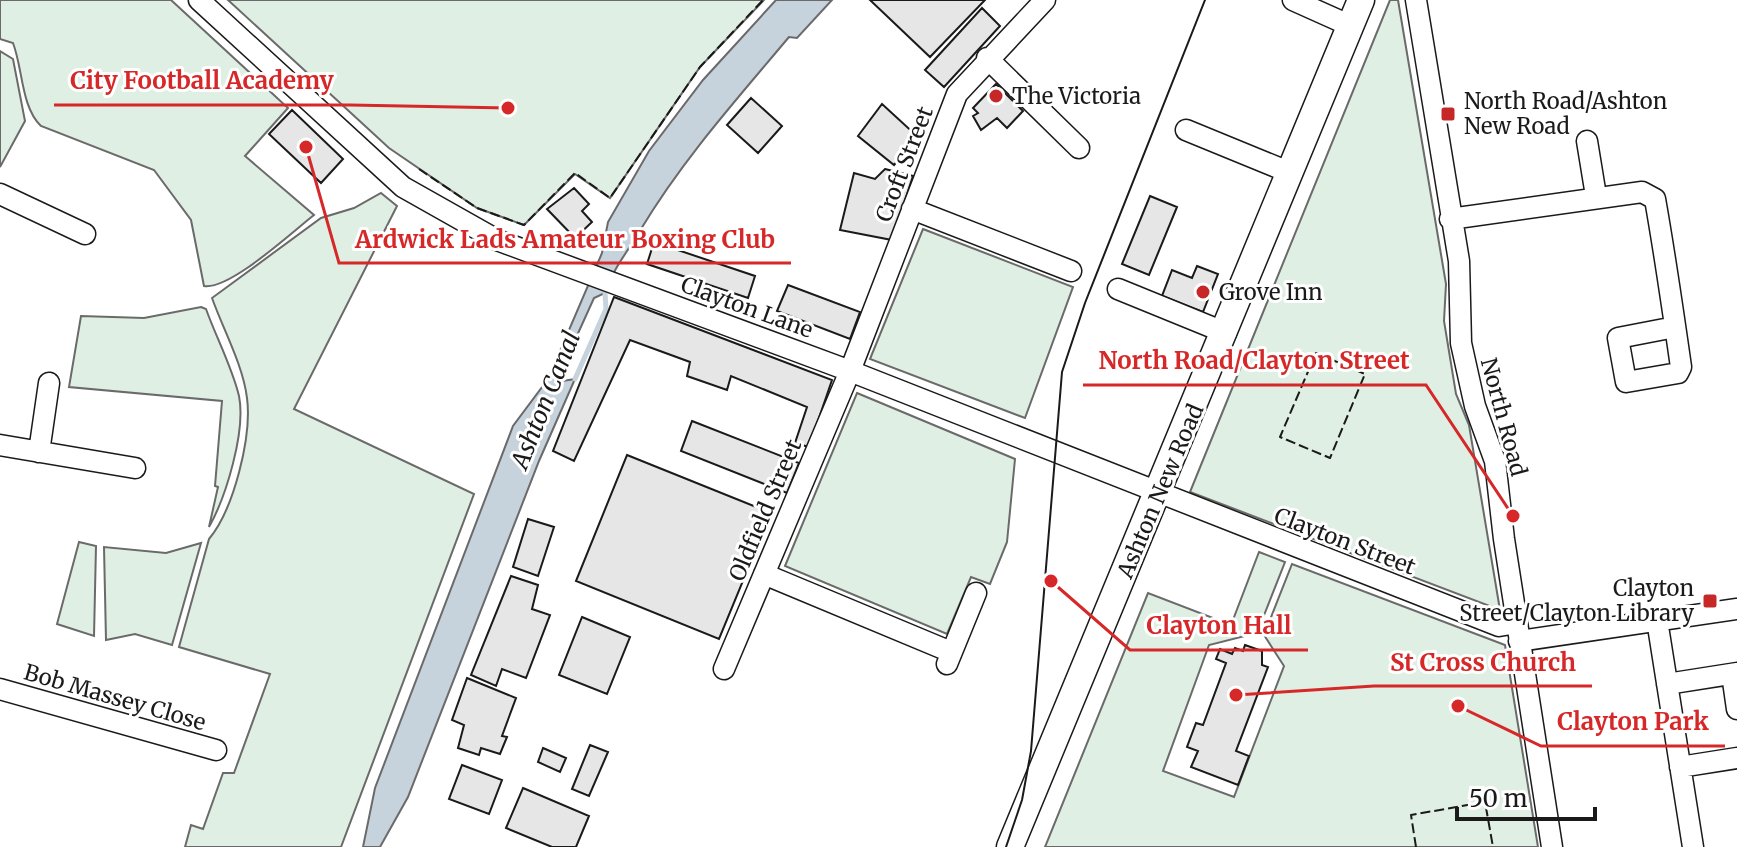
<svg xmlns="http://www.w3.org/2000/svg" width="1737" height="847" font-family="Merriweather,serif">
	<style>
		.green { fill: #e0efe3; stroke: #6a6a6a; stroke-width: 2 }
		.water { fill: #c6d2dc; stroke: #6a6a6a; stroke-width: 2 }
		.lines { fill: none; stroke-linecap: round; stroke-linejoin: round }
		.stream { stroke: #c6d2dc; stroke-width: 5 }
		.building { fill: #e6e6e6; stroke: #1a1a1a; stroke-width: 2 }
		.minor-casing { stroke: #1a1a1a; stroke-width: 23 }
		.major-casing { stroke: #1a1a1a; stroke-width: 29 }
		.minor { stroke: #fff; stroke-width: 20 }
		.major { stroke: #fff; stroke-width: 26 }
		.tram { stroke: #1a1a1a; stroke-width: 2 }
		.fence { stroke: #1a1a1a; stroke-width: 2; stroke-dasharray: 10 4; stroke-linecap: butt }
		.poi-dot { fill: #c62828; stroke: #fff; stroke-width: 3 }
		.labels { text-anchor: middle; stroke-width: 6; stroke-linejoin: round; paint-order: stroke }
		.poi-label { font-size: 22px; fill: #1a1a1a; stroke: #fff; text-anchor: start }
		.street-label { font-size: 22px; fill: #1a1a1a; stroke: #fff }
		.water-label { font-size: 24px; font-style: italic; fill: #1a1a1a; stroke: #fff }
		.leader { fill: none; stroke: #d62828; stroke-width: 3 }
		.callout-dot { fill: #d62828; stroke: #fff; stroke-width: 3 }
		.callout-label { font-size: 24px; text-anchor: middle; font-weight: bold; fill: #d62828; stroke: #fff; stroke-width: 6; stroke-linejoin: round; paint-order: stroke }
	</style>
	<rect width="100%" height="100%" fill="#fff"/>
	<path class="green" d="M0,0H171L288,108L245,156L314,215C292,232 230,290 204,286L191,220L154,170L41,126C21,107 23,69 13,43L0,39Z
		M228,0H764L700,67L610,198L575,174L524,225L477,208L389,148Z
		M1390,0H1398L1446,284L1444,321L1456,394L1469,425L1500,610L1190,492Z
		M0,51L13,59L25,121L0,167Z
		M381,193L397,206L294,409L474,494L341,847H185L191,825L203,829L223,773H234L270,674L179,647L209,539C234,509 252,436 247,398C243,365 223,329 212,298L321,218L354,208Z
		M923,229L1073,287L1025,418L870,359Z
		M201,307L206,309C216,337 232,367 239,396C246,431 226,497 209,527L218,487L215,486L222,401L69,387L81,316L144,318Z
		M857,393L1015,459L1007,542L990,584L971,577L947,634L785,566Z
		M79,542L96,546L94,636L57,624Z
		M201,543L172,645L135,634L106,640L104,547L166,553Z
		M1259,552L1285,562L1257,633L1209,645L1163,771L1234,797L1284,666L1264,635L1292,564L1505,645L1538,847H1045L1148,593L1231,625Z"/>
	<path class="water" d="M776,0H832L797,38L789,37C737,99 683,159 641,229C626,255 616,263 605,293L594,298L556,382L575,379L539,461L408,797L380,847H363L375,788L513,426L548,379L602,253L608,222L649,151L703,80Z"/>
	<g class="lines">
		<path class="stream" d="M575,379L606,309L605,293"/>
	</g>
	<path class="building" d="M870,0H985L930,57Z
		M982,8L1000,26L944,87L925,70Z
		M996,84L1023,111L1007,128L997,118L981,130L973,116L978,113L973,108Z
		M751,98L782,126L758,153L727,125Z
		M882,104L918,137L894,165L858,136Z
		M292,110L343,159L321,183L269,134Z
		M885,169L913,176L892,240L840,230L854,173L875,179Z
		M574,188L589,204L582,211L592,222L575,238L547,209Z
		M1150,196L1177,207L1149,275L1122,264Z
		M654,242L755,276L748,298L647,264Z
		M1197,266L1218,274L1203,312L1162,296L1172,270L1192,278Z
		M788,285L860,312L850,339L777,311Z
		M614,297L832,380L809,447L795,443L807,407L731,376L727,390L687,376L690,362L630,340L574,461L553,451Z
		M692,421L799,463L787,493L681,451Z
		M627,455L771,513L719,639L576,581Z
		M528,519L554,527L538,576L513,567Z
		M511,576L538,585L532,609L550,615L526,678L502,669L496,686L471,675Z
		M582,617L630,637L607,694L559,675Z
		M1245,645L1262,651V665L1268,667L1236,751L1249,756L1238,785L1191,767L1198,751L1187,747L1196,723L1203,725L1226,663L1216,659L1220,649L1232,654L1235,648L1243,651Z
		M467,678L516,698L502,736L507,737L500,754L481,748L479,755L458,748L464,725L452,720Z
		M590,745L608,752L589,796L572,789Z
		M543,748L566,758L560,772L538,762Z
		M462,765L502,780L489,814L449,799Z
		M523,788L589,816L576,847H552L506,828Z"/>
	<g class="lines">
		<g class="minor-casing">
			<path id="minor" d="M199,0L403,187L497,240L850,371L1499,626L1517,623
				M1293,0L1351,26
				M1416,0L1459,261L1461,343L1475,406L1495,461L1504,539L1552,847
				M987,58L1079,148
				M1186,130L1291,173
				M1587,141L1596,196
				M0,194L85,234
				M912,209L1071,271
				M1450,219L1642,192L1655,199C1665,255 1673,311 1681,367L1678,373L1626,382L1618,338L1675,327
				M1118,289L1226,333
				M0,445L135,468
				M39,452L49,383
				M764,574L951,652
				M1657,620L1693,847
				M1519,641L1737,609
				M947,664L976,593
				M724,669L850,371L957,94L1045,0
				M1732,674L1737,709
				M1667,684L1737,673
				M0,689L216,750
				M1680,767L1737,758"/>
		</g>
		<g class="major-casing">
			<path id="major" d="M1010,847L1361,0"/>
		</g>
		<use href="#minor" class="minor"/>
		<use href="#major" class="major"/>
		<path class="tram" d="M1006,847L1022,800L1031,751L1062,372L1085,303L1205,0"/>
		<path class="fence" d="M419,169L477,208L524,225L575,173L610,198L700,67L763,0
			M1316,353L1365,374L1330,458L1280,437Z
			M1416,847L1411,815L1485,802L1493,847"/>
	</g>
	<g class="poi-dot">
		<circle cx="996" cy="96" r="8"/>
		<rect x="1440" y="106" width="16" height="16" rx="4"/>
		<circle cx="1203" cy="292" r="8"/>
		<rect x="1702" y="593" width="16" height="16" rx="4"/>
	</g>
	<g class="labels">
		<g class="poi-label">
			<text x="1012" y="104">The Victoria</text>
			<text x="1464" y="109">North Road/Ashton<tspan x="1464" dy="25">New Road</tspan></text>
			<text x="1219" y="300">Grove Inn</text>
			<text x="1694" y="596" text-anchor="end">Clayton<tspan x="1694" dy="25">Street/Clayton Library</tspan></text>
		</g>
		<g class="street-label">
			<text transform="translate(904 164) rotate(-69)" y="8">Croft Street</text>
			<text transform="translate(747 307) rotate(20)" y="8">Clayton Lane</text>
			<text transform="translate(1504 417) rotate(75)" y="8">North Road</text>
			<text transform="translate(1160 491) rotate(-67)" y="8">Ashton New Road</text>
			<text transform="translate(765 510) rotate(-67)" y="8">Oldfield Street</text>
			<text transform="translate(1345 541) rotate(21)" y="8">Clayton Street</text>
			<text transform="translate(115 697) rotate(16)" y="8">Bob Massey Close</text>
		</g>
		<g class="water-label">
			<text transform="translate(546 400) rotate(-68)" y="8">Ashton Canal</text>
		</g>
	</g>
	<path class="leader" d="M508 108L350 105H54M306 147L339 263H791M1513 516L1426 385H1083M1051 581L1130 650H1308M1236 695L1374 686H1592M1458 706L1541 746H1725"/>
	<g class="callout-dot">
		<circle cx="508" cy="108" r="8"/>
		<circle cx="306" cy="147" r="8"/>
		<circle cx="1513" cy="516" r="8"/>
		<circle cx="1051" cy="581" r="8"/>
		<circle cx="1236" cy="695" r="8"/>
		<circle cx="1458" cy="706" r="8"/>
	</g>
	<g class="callout-label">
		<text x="202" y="89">City Football Academy</text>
		<text x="565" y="248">Ardwick Lads Amateur Boxing Club</text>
		<text x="1254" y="369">North Road/Clayton Street</text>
		<text x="1219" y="634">Clayton Hall</text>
		<text x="1483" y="671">St Cross Church</text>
		<text x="1633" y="730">Clayton Park</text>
	</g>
	<path d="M1457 807v12h138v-12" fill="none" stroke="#1a1a1a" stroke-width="4"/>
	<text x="1469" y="807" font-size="24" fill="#1a1a1a" stroke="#ffffff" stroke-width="6" paint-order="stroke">50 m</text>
</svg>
